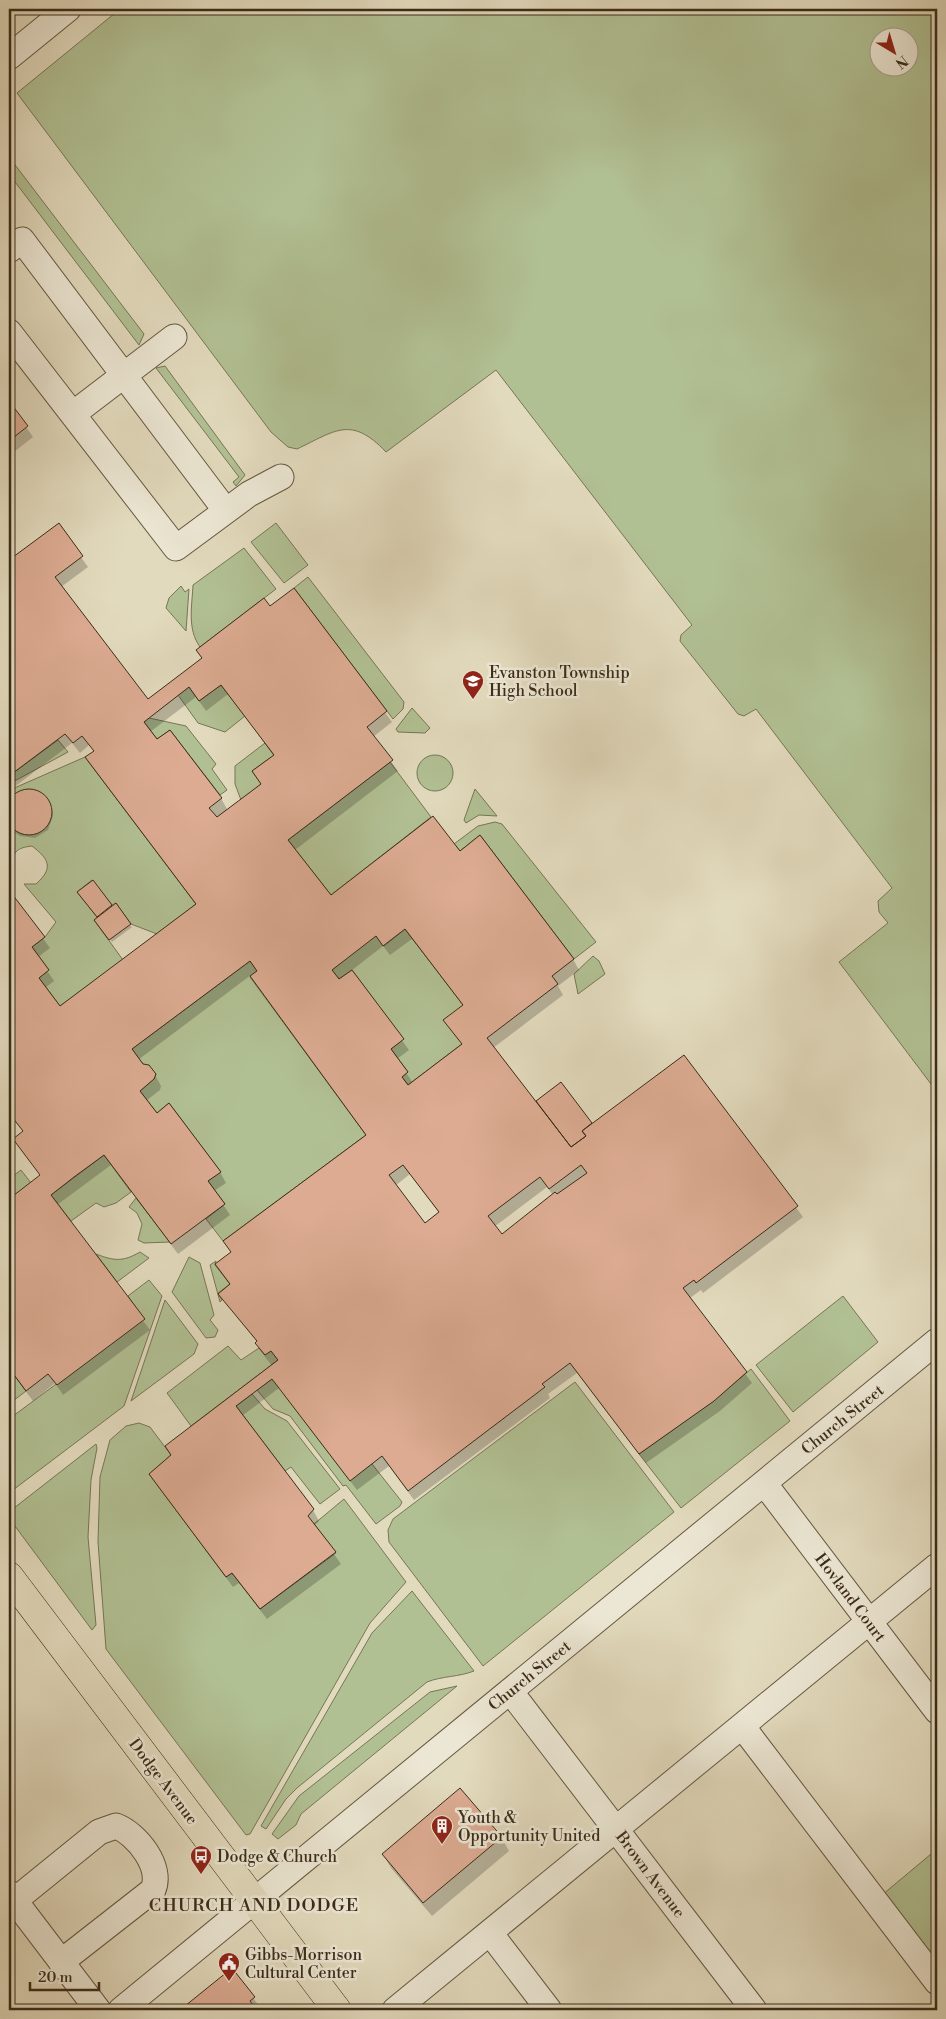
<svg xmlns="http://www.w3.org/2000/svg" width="946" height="2019" font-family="'Libre Bodoni',serif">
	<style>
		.green { fill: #b1c093; stroke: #767656; fill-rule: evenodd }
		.shadow { fill: #0003; fill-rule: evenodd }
		.building { fill: #dcab92; stroke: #3b2c19; fill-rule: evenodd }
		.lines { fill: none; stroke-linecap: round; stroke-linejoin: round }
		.minor-casing { stroke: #655842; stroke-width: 27 }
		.major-casing { stroke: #3b2c19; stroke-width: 29 }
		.minor { stroke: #ece7d4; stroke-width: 25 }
		.major { stroke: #e2dabd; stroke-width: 28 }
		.labels { text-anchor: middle; stroke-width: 5; stroke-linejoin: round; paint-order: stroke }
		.poi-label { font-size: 16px; fill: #3b2c19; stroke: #ece7d4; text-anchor: start }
		.street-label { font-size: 16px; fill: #3b2c19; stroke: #ece7d4 }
		.neighbourhood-label { font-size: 18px; letter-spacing: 1px; fill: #3b2c19; stroke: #ece7d4 }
	</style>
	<rect width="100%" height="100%" fill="#e2dabd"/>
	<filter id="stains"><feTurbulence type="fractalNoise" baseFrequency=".004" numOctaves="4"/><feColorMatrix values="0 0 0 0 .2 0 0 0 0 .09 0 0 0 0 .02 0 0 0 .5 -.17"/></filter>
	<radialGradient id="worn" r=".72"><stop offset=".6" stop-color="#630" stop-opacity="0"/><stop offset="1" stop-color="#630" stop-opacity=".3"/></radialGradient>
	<path class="green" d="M120,9H937V1092L839,962L888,923L879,912L878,901L892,888L756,709L744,716L738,714L680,641L681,635L692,625L496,370L386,452C351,415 335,431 297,449L288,447L271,432L17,93ZM878,38H908V68H878Z
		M9,157L144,334L139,345L9,174Z
		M165,366L245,475L236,486L233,482L239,477L156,368Z
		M276,523L308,565L284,583L251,542Z
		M244,548L276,589L200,647C187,629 192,606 193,585Z
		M308,577L404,702L403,709L393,719L294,588Z
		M181,586L185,592L189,589L186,631L166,608L169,598Z
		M221,685L245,716L225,732L198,723L178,695L189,687L199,701Z
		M412,708L430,728L425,733L398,732L396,729Z
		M149,718L186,726L216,764L212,769L227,790L220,795L170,730L157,739L144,722Z
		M58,740L68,752L9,784V776Z
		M265,743L274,755L252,771L261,784L241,800L235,784V766Z
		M417 773a18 18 0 1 1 36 0a18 18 0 1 1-36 0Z
		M85,757L196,904L157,934L131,924L116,903L112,905L92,880L77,892L97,917L94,920L123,960L60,1006L39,978L49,970L32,947L45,937L56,922L24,884H36C54,868 49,859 32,846C15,848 17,852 9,861V792L12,789Z
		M390,762L431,817L331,895L288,840Z
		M475,789L497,816L479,815L466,823L464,820Z
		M495,822L502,824L596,942L574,959L480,835L460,851L454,844L478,826Z
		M405,929L463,1005L462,1044L408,1085L402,1077L408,1072L391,1049L403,1039L352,970L339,979L332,970L375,935L384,946Z
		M593,956L599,961L605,974L578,994L574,974Z
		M250,961L257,971L250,977L366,1135L223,1241L206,1219L225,1204L208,1181L220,1171L169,1103L157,1113L140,1091L154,1079L156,1074L143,1064L132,1049Z
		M104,1155L131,1192L116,1203L104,1207L96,1203L71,1221L51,1195Z
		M21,1170L31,1183L9,1199V1179Z
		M136,1198L170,1242L144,1243L138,1240L142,1224L137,1213L129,1207Z
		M140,1252L149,1258L117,1282L96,1254C114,1261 123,1262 140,1252Z
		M189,1257L200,1263L214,1315L210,1320L218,1330L215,1337L206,1338L172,1292Z
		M216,1261L215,1265L230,1284L218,1293L222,1300L220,1302L210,1265Z
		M149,1280L162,1296L124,1406L9,1493V1419L144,1319L128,1296Z
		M843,1296L878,1342L793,1412L756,1365Z
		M165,1300L198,1344L194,1354L131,1401Z
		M228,1346L241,1360L259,1348L265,1355L271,1351L278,1360L191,1426L167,1393Z
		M9,1368L26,1391L9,1404Z
		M751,1369L790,1421L681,1508L639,1454L713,1401Z
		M272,1379L372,1464L402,1502L400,1506L376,1524L346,1485L343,1486L290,1416L273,1409L257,1390Z
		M575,1382L674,1512L483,1666L389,1542L388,1530L393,1519Z
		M252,1394L265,1409L287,1421L340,1489L320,1504L291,1467L285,1471L236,1406Z
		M139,1423L150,1427L171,1455L149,1474L226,1577L232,1573L260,1609L336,1553L314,1524L344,1499L406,1582L370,1623L250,1834L246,1835L106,1649L98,1542L100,1477L110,1440L126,1426Z
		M96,1444L97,1448L91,1480L88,1537L96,1625L92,1630L9,1518V1512Z
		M412,1591L474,1671C459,1677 442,1676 427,1682L297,1788L286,1799L266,1829L261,1826L372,1633Z
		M457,1686L301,1814L296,1825L278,1839L272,1834L299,1796L430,1692Z
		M937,1849V1966L882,1895Z"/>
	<path class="shadow" d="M9,403L33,437L9,456Z
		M58,525L88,567L61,587L148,701L202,659L197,650L270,608L294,590L392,722L373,737L398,771L295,850L330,896L460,853L573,959L579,970L558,986L563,995L493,1048L541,1111L561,1084L592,1125L684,1056L803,1217L703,1293L701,1290L690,1298L752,1383L720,1411L646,1463L577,1373L548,1394L550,1398L414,1500L389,1466L357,1490L279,1388L242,1416L313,1510L319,1521L314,1526L341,1564L267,1619L239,1583L233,1587L150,1474L272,1366L262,1353L257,1342L219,1294L230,1285L216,1265L232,1253L225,1241L367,1136L251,975L138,1060L155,1075L161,1086L160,1090L146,1101L156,1115L220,1172L226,1183L214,1191L230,1215L178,1254L111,1165L57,1205L150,1330L63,1395L55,1383L33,1401L9,1369V1200L41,1176L24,1133L9,1113V892L50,948L38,957L54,981L45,988L60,1008L197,906L93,768L94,752L89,745L80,753L72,743L9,791V562ZM228,694L274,756L254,772L262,785L228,811L221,798L157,741L150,732L196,697L206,711ZM412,939L464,1006L445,1020L462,1044L413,1083L397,1059L409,1050L351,971L383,946L390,955ZM410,1174L440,1214L425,1225L395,1186ZM547,1187L553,1195L502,1236L494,1227Z
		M26,790L41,793L52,809L53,816L48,830L35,838L20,836L14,832L9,821V803L13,795Z
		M92,882L112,907L132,927L112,942L97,923L98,918L80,895Z
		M501,1837L509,1851L432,1916L391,1868L383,1854Z
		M232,1969L262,2010H182Z"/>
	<path class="building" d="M9,401L28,426L9,441Z
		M59,523L83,556L55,577L148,699L202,658L196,650L264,598L270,606L294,588L387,711L367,727L393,760L288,840L331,895L433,816L460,851L480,835L574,959L552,976L558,984L487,1038L571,1147L586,1136L582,1131L684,1055L798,1206L696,1283L694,1280L683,1288L747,1372L714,1401L639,1454L570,1363L542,1384L545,1387L408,1491L382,1456L350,1481L272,1379L236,1406L314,1509L308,1516L336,1552L260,1609L232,1573L226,1577L149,1474L171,1455L165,1446L278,1360L271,1351L265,1355L255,1343L257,1341L218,1294L230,1284L215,1264L231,1252L223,1241L366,1135L250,976L257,971L250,961L132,1049L143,1064L149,1065L156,1074L154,1079L140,1091L157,1113L169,1103L221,1172L208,1181L225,1204L171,1244L104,1155L74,1177L51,1195L145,1319L57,1385L48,1374L26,1391L9,1368V1199L40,1175L13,1139L23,1131L9,1113V890L45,937L32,947L49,970L39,978L60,1006L196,904L85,757L94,751L82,736L73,743L65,734L9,776V560ZM221,685L274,755L252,771L261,784L217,817L209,808L222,798L170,730L157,739L144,722L189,687L199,701ZM405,929L463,1005L443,1020L462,1044L408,1085L402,1077L408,1072L391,1049L404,1039L352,970L339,979L332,970L376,936L383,946ZM403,1165L439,1212L425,1223L389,1175ZM581,1165L587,1173L557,1194L555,1192L502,1234L488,1216L540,1177L549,1189Z
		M6 812a23 23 0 1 1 46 0a23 23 0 1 1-46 0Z
		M93,880L112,905L97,917L77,892Z
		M116,903L131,924L109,940L94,920Z
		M561,1082L592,1123L582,1131L586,1136L571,1147L536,1101Z
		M460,1788L502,1837L423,1903L382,1854Z
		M232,1968L255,1997L250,2001L257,2010H180Z"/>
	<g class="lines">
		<g class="minor-casing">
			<path id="minor" d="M9,57L68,9
				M9,250L22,240L226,511
				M9,332L176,548L249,494L281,477
				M73,414L174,337
				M764,1483L937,1711
				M510,1691L754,2010
				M742,1726L937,1982
				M9,1893L98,2010
				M14,1901L99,1832L116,1826C137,1834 163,1867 153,1890L61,1962
				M490,1933L549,2010
				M121,2010L937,1341
				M395,2010L937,1566"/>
		</g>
		<g class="major-casing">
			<path id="major" d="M9,1576L337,2010"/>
		</g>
		<use href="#minor" class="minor"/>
		<use href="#major" class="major"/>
	</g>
	<defs>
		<g id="school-pin" transform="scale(1.125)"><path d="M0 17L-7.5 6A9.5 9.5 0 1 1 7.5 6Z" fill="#8f2418" stroke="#ece7d4"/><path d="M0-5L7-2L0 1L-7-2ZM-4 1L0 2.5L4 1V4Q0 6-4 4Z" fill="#fff"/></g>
		<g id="building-pin" transform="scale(1.125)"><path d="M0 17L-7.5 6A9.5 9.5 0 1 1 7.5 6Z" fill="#8f2418" stroke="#ece7d4"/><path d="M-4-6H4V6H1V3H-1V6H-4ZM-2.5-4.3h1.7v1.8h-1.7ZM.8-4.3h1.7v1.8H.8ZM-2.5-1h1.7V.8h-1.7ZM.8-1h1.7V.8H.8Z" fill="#fff"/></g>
		<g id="bus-pin" transform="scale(1.125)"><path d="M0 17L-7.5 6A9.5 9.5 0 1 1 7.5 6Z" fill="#8f2418" stroke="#ece7d4"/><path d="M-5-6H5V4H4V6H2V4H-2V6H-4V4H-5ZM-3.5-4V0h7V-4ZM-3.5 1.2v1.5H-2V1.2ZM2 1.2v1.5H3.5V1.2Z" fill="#fff"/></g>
		<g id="civic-pin" transform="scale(1.125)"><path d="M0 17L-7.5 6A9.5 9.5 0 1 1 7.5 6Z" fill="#8f2418" stroke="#ece7d4"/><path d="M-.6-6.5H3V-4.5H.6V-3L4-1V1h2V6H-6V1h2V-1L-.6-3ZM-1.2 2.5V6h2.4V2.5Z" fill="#fff"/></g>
	</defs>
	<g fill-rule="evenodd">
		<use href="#school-pin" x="473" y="681"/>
		<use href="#building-pin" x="442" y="1826"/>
		<use href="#bus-pin" x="201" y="1856"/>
		<use href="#civic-pin" x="229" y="1963"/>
	</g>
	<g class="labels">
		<g class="poi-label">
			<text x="489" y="678">Evanston Township<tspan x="489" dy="18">High School</tspan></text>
			<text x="458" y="1823">Youth &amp;<tspan x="458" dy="18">Opportunity United</tspan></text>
			<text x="217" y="1862">Dodge &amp; Church</text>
			<text x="245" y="1960">Gibbs-Morrison<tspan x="245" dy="18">Cultural Center</tspan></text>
		</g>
		<g class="street-label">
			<text transform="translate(842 1419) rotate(-39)" y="6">Church Street</text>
			<text transform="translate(851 1597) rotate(53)" y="6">Hovland Court</text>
			<text transform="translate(529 1675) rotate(-39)" y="6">Church Street</text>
			<text transform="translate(164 1781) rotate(53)" y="6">Dodge Avenue</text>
			<text transform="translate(651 1874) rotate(53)" y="6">Brown Avenue</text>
		</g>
		<g class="neighbourhood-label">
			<text x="254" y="1911">CHURCH AND DODGE</text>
		</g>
	</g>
	<rect width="946" height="2019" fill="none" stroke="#e2dabd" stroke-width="30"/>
	<rect x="10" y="10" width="926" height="1999" fill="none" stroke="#3b2c19" stroke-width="2.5"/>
	<rect x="15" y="15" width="916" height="1989" fill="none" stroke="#3b2c19"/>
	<g transform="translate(894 52) rotate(142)"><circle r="24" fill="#ece7d4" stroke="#a59c89"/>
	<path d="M0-4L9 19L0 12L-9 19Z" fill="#8f2418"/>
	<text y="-8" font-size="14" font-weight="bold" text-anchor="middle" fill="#3b2c19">N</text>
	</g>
	<path d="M30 1982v8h69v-8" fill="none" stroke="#3b2c19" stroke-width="2.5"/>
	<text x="38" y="1982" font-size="15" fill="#3b2c19" stroke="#ece7d4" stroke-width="4" paint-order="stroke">20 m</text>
	<rect width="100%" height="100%" filter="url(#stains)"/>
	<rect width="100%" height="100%" fill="url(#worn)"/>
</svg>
